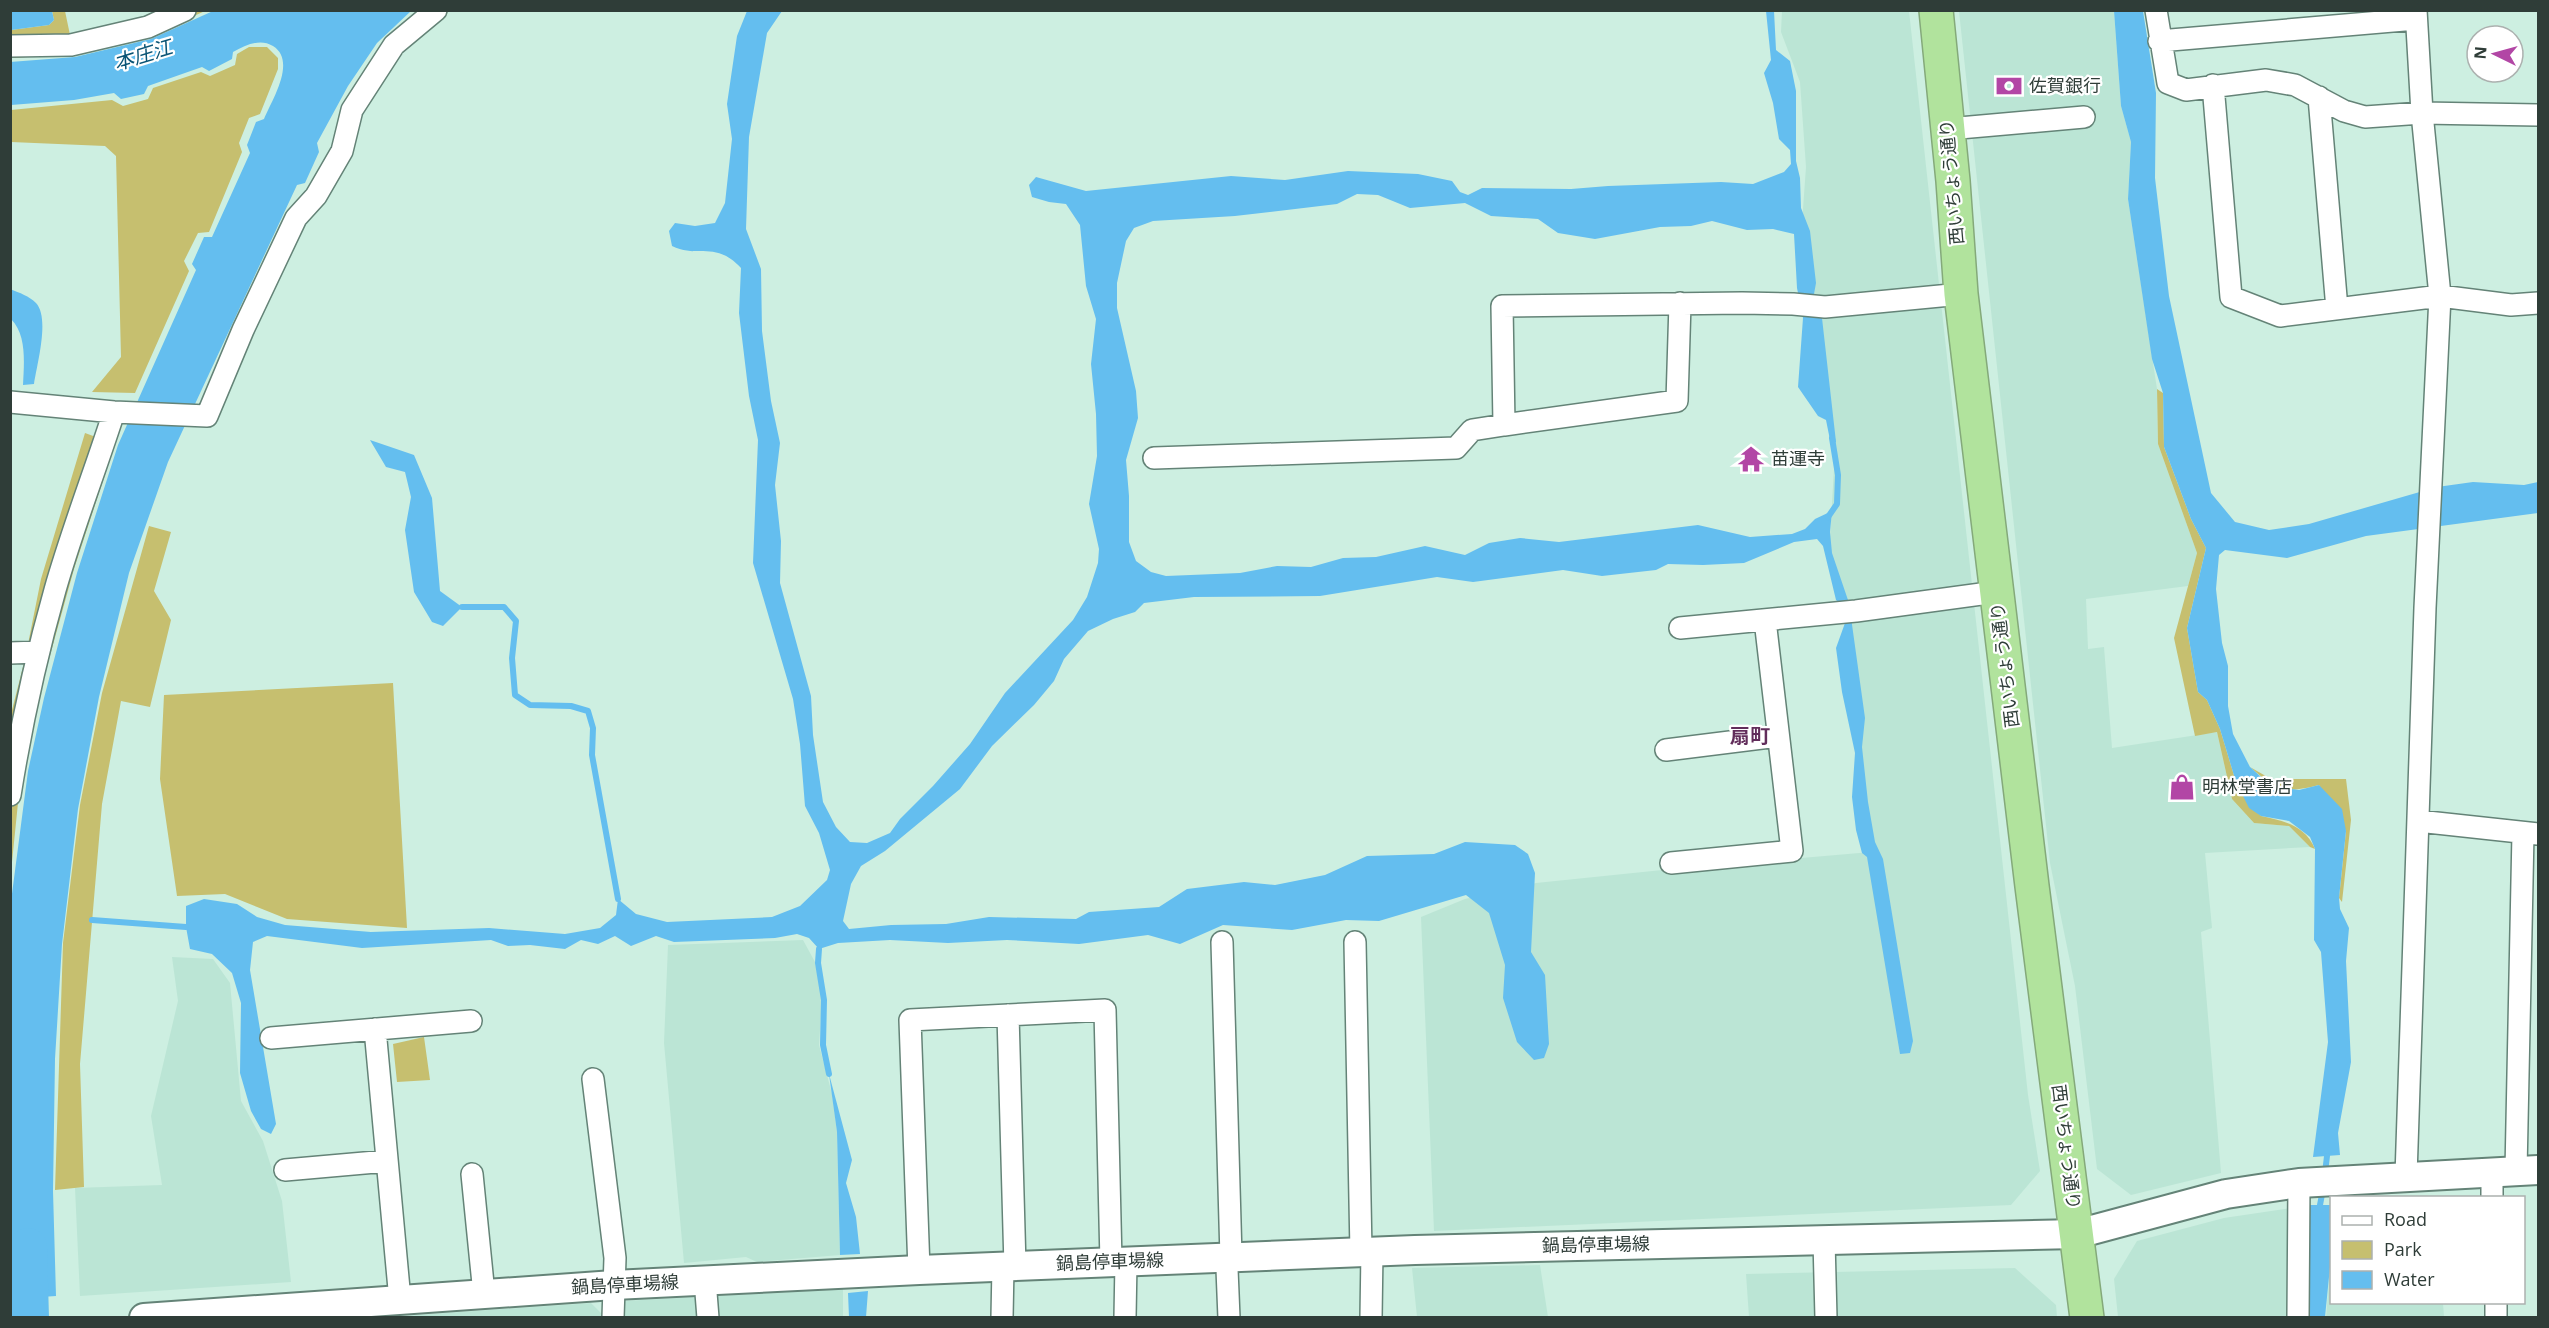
<svg xmlns="http://www.w3.org/2000/svg" width="2549" height="1328" font-family="'Open Sans','Noto Sans JP',sans-serif">
	<style>
		.built { fill: #bbe5d5 }
		.green { fill: #c6bf6f }
		.water { fill: #64beef }
		.lines { fill: none; stroke-linecap: round; stroke-linejoin: round }
		.stream { stroke: #64beef; stroke-width: 6 }
		.river { stroke: #64beef; stroke-width: 38 }
		.street-casing { stroke: #648377; stroke-width: 24 }
		.secondary-casing { stroke: #648377; stroke-width: 32 }
		.highway-casing { stroke: #84a97a; stroke-width: 36 }
		.street { stroke: #fff; stroke-width: 21 }
		.secondary { stroke: #fff; stroke-width: 28 }
		.highway { stroke: #b1e39d; stroke-width: 33 }
		.labels { text-anchor: middle; stroke-width: 4.5; stroke-linejoin: round; paint-order: stroke }
		.poi-label { font-size: 18px; fill: #2f3d38; stroke: #fff; text-anchor: start }
		.street-label { font-size: 18px; fill: #2f3d38; stroke: #fff }
		.water-label { font-size: 20px; font-style: italic; fill: #0a5475; stroke: #fff }
		.neighbourhood-label { font-size: 20px; font-weight: bold; fill: #622d5b; stroke: #fff }
	</style>
	<rect width="100%" height="100%" fill="#cdefe1"/>
	<path class="built" d="M1782,11H1909L2028,1095L2040,1171L2011,1205L1434,1231L1421,917L1465,899L1536,883L1672,869L1871,852L1845,597L1829,555L1835,451L1801,237L1806,167L1800,82L1781,32Z
		M1959,11H2114L2121,106L2131,142L2128,199L2157,389L2158,444L2197,553L2188,586L2086,599L2088,649L2104,647L2112,748L2217,732L2232,799L2254,823L2289,826L2310,847L2205,853L2212,928L2201,932L2221,1173L2131,1195L2097,1169L2075,986L2050,863Z
		M803,940L815,962L822,1000L819,1045L832,1094L837,1132L840,1255L757,1262L746,1257L684,1263L664,1043L668,945Z
		M172,957L213,959L230,983L241,1101L263,1141L282,1201L291,1282L80,1296L75,1188L162,1185L151,1116L178,1001Z
		M2331,1205L2332,1302L2443,1303L2444,1317L2326,1318L2331,1257Z
		M2291,1208L2289,1317H2118L2114,1279L2137,1241L2224,1218Z
		M1540,1265L1548,1317H1417L1412,1268Z
		M2015,1268L2056,1305L2057,1317H1749L1746,1274Z
		M843,1289V1317L620,1318L624,1301Z
		M591,1303L601,1313V1317H387Z"/>
	<path class="green" d="M52,11H65L70,35L147,18L165,11H205L149,36L76,54L11,58V30L49,25L54,20Z
		M249,47H267L278,58V69L260,114L249,118L239,143L242,152L209,232L198,233L184,261L189,271L135,393L92,392L121,357L116,156L105,146L11,142V110L112,100L123,106L148,99L153,88L201,72L210,76L235,65L237,54Z
		M2157,389L2163,393L2164,447L2191,519L2206,548L2187,628L2198,692L2207,700L2220,729L2236,782L2261,816C2284,821 2305,825 2315,849L2310,847L2289,826L2254,823L2232,799L2217,732L2195,736L2174,638L2197,553L2158,444Z
		M85,433L115,444L74,569L39,695L19,793L11,872V714L25,659L41,579Z
		M149,526L171,532L154,591L171,620L150,707L121,701L102,804L80,1064L84,1187L55,1190L63,943L80,805L102,693Z
		M393,683L407,928L287,919L225,894L177,896L160,779L164,695Z
		M2250,767L2271,779H2346L2351,820L2342,902L2339,898L2346,831L2319,785C2284,794 2276,790 2250,767Z
		M424,1037L430,1080L397,1082L393,1044Z"/>
	<path class="water" d="M11,10L52,11L54,20L49,25L11,30Z
		M213,11H411L377,43L348,86L317,143L319,152L305,183L297,185L168,462L129,573L99,697L78,809L62,944L55,1059L53,1191L56,1296L11,1299L10,909L28,771L44,698L77,573L118,445L196,270L192,264L204,237H212L250,153L247,145L256,122L264,119C272,100 297,61 273,46C260,38 246,45 233,52L232,59L209,71L202,67L148,86L144,94L121,99L114,93L74,100L11,105L10,62L75,57L151,39Z
		M747,11H782L767,33L749,137L746,229L761,269L762,331L771,401L780,443L775,485L781,541L780,583L811,696L813,735L823,802L836,827L850,842L867,843L890,833L900,819L933,786L970,744L1005,693L1073,620L1087,597L1098,563L1099,549L1089,504L1097,456L1096,414L1091,364L1096,319L1086,286L1080,225L1066,204L1049,202L1032,197L1029,185L1036,177L1086,191L1231,176L1285,180L1348,171L1418,174L1452,181L1460,192L1468,195L1482,188L1571,189L1608,186L1721,182L1753,184L1784,172L1791,164L1790,150L1779,139L1773,103L1764,73L1771,60L1766,11H1774L1776,50L1790,61L1796,91V161L1800,178L1801,208L1810,231L1816,283L1814,294L1822,318L1836,442L1831,445L1826,420L1818,416L1798,387L1803,318L1797,288L1794,234L1773,229L1747,230L1712,221L1691,226L1660,227L1595,239L1558,233L1538,219L1491,216L1465,203L1410,208L1378,195L1357,194L1337,204L1235,216L1153,221L1134,228L1126,241L1117,283V308L1136,391L1138,418L1126,460L1129,496V542L1136,561L1151,572L1166,576L1240,573L1277,566L1311,567L1343,558L1376,557L1425,546L1465,555L1489,543L1520,538L1559,542L1698,525L1750,537L1792,534L1805,529L1815,519L1832,511L1830,532L1832,553L1849,603L1865,718L1862,747L1868,802L1875,842L1883,859L1913,1041L1910,1053L1900,1054L1867,857L1862,853L1856,830L1852,797L1855,753L1842,692L1836,648L1845,623L1843,606L1836,600L1823,546L1817,539L1794,542L1744,563L1703,565L1668,564L1656,570L1602,576L1563,570L1473,582L1437,577L1320,596L1194,597L1144,603L1135,612L1113,619L1088,631L1064,659L1054,681L1034,705L992,746L960,789L885,851L861,866L851,884L843,921L849,929L891,925L946,924L989,917L1076,919L1089,912L1159,907L1187,889L1244,882L1275,885L1325,875L1367,856L1434,854L1465,842L1515,845L1528,854L1535,873L1531,952L1545,975L1549,1044L1544,1058L1534,1060L1517,1042L1503,998L1505,965L1489,913L1466,895L1379,921L1346,920L1292,930L1223,925L1180,944L1148,935L1079,944L1007,940L948,943L890,940L838,943L819,949L809,938L797,934L775,938L674,942L656,936L631,946L615,936L598,944L581,940L565,949L530,945L508,946L491,940L362,948L267,936L253,942L250,970L276,1124L271,1134L261,1129L251,1111L240,1073L241,1003L232,973L212,954L190,949L186,927V906L204,899L237,904L257,917L285,925L371,932L489,928L565,934L600,928L616,915L618,899L636,914L667,922L772,917L800,906L827,880L830,870L819,833L805,806L800,744L793,699L753,563L758,440L749,396L739,313L741,268C715,240 699,259 672,246L669,231L675,223L695,226L715,223L725,203L732,139L727,104L737,36Z
		M2114,11H2143L2156,93L2155,178L2169,296L2211,493L2235,522L2269,530L2309,524L2437,487L2473,482L2524,485L2538,482V513L2366,536L2287,558L2225,550L2219,555L2216,589L2222,643L2228,666V706L2233,734L2250,767L2271,786L2299,790L2319,785L2342,809L2346,831L2339,898L2340,909L2349,928L2346,961L2351,1062L2338,1133L2340,1155L2313,1157L2328,1042L2321,952L2314,940L2315,849L2310,837L2289,821L2261,816L2249,808L2236,782L2220,729L2207,700L2198,692L2187,628L2206,548L2191,519L2164,447L2163,393L2152,359L2128,199L2131,142L2121,106Z
		M10,289C20,293 29,296 36,303C50,318 37,364 34,384L23,385C24,363 27,335 11,319Z
		M370,440L414,455L432,498L440,591L462,607L443,626L432,622L414,592L405,530L411,497L405,472L386,467Z
		M829,1074L852,1160L846,1183L856,1217L860,1254L840,1255L837,1132Z
		M2310,1205H2331V1257L2325,1317L2305,1318Z
		M868,1291L866,1317H849L848,1293Z"/>
	<g class="lines">
		<path class="stream" d="M1828,517L1837,504L1838,475L1832,438
			M462,607H504L516,621L512,658L515,695L530,705L571,706L588,711L593,728L592,755L618,899
			M92,920L186,927
			M819,949L818,963L824,1000L823,1045L829,1074
			M2325,1173L2327,1156
			M2320,1205L2323,1189"/>
		<path class="river" d="M28,1247L30,1318"/>
		<g class="street-casing">
			<path id="street" d="M2156,10L2168,83L2186,90L2266,80L2295,85L2344,111L2365,117L2422,113L2538,115
				M2159,41L2416,19
				M10,46L71,45L148,27L185,10
				M2213,85L2231,297L2280,316L2440,296L2511,305L2538,303
				M2319,97L2337,309
				M1948,129L2084,117
				M10,402L114,412L207,416L243,330L296,218L316,196L342,151L352,110L394,45L436,10
				M1504,425L1677,401L1680,303
				M1154,458L1456,448L1472,430L1504,425L1502,306L1742,303L1793,304L1825,307L1961,294
				M1680,628L1856,611L1996,592
				M10,653L38,652
				M1666,750L1778,736
				M10,795C21,726 36,657 55,590C72,530 95,471 114,412
				M2418,821L2538,834
				M1671,863L1792,851L1765,620
				M1222,942L1231,1257L1227,1269L1229,1318
				M1355,942L1361,1252
				M1008,1015L1015,1266
				M375,1029L400,1300
				M271,1038L471,1021
				M593,1079L615,1258L613,1318
				M285,1170L387,1161
				M2516,1171L2523,833
				M2492,1172V1198
				M472,1174L484,1294
				M2406,1176L2425,608L2440,296L2422,113L2416,10
				M1824,1240L1826,1318
				M919,1270L910,1020L1105,1010L1111,1262
				M705,1280L708,1318
				M2496,1302V1318
				M1002,1318L1003,1266
				M1125,1318L1126,1261
				M1371,1318L1372,1251
				M2298,1318L2299,1183"/>
		</g>
		<g class="secondary-casing">
			<path id="secondary" d="M144,1318L614,1285L919,1270L1415,1250L2077,1234L2226,1194L2299,1183L2538,1170"/>
		</g>
		<g class="highway-casing">
			<path id="highway" d="M1936,10L1953,181L1961,294L2032,886L2087,1318"/>
		</g>
		<use href="#street" class="street"/>
		<use href="#secondary" class="secondary"/>
		<use href="#highway" class="highway"/>
	</g>
	<defs>
		<g id="bank-bare" transform="scale(2.07)"><path d="M-6-4H6V4H-6ZM0-2.3a2.3 2.3 0 1 0 0 4.6a2.3 2.3 0 1 0 0-4.6Z" fill="#b246a5" stroke="#fff" stroke-width="2.5" paint-order="stroke"/></g>
		<g id="temple-bare" transform="scale(2.07)"><path d="M0-6L5-2H3V0L6.5 2.5H4V6H1.5V3h-3V6H-4V2.5H-6.5L-3 0V-2H-5Z" fill="#b246a5" stroke="#fff" stroke-width="2.5" paint-order="stroke"/></g>
		<g id="shop-bare" transform="scale(2.07)"><path d="M-5-2.5h2.3a2.7 3.5 0 0 1 5.4 0H5L5.5 6h-11ZM-1.5-2.5h3a1.5 2.3 0 0 0-3 0Z" fill="#b246a5" stroke="#fff" stroke-width="2.5" paint-order="stroke"/></g>
	</defs>
	<g fill-rule="evenodd">
		<use href="#bank-bare" x="2009" y="86"/>
		<use href="#temple-bare" x="1751" y="459"/>
		<use href="#shop-bare" x="2182" y="787"/>
	</g>
	<g class="labels">
		<g class="poi-label">
			<text x="2029" y="92">佐賀銀行</text>
			<text x="1771" y="465">苗運寺</text>
			<text x="2202" y="793">明林堂書店</text>
		</g>
		<g class="street-label">
			<text transform="translate(1952 182) rotate(-95)" y="6">西いちょう通り</text>
			<text transform="translate(2005 665) rotate(-97)" y="6">西いちょう通り</text>
			<text transform="translate(2066 1147) rotate(83)" y="6">西いちょう通り</text>
			<text transform="translate(1596 1245) rotate(-1)" y="6">鍋島停車場線</text>
			<text transform="translate(1110 1262) rotate(-2)" y="6">鍋島停車場線</text>
			<text transform="translate(625 1285) rotate(-3)" y="6">鍋島停車場線</text>
		</g>
		<g class="water-label">
			<text transform="translate(143 55) rotate(-17)" y="7">本庄江</text>
		</g>
		<g class="neighbourhood-label">
			<text x="1750" y="743">扇町</text>
		</g>
	</g>
	<rect width="2549" height="1328" fill="none" stroke="#2f3d38" stroke-width="24"/>
	<rect x="2330" y="1196" width="195" height="108" fill="#ffffff" stroke="#acb1af" stroke-width="1.5"/>
	<rect x="2342" y="1216" width="30" height="9" fill="#ffffff" stroke="#acb1af" stroke-width="1.5"/>
	<text x="2384" y="1226" font-size="18" fill="#2f3d38">Road</text>
	<rect x="2342" y="1241" width="30" height="18" fill="#c6bf6f" stroke="#acb1af" stroke-width="1.5"/>
	<text x="2384" y="1256" font-size="18" fill="#2f3d38">Park</text>
	<rect x="2342" y="1271" width="30" height="18" fill="#64beef" stroke="#acb1af" stroke-width="1.5"/>
	<text x="2384" y="1286" font-size="18" fill="#2f3d38">Water</text>
	<g transform="translate(2495 54) rotate(275)"><circle r="28" fill="#ffffff" stroke="#acb1af" stroke-width="1.5"/>
	<path d="M0-4.5L10 22L0 15L-10 22Z" fill="#b246a5"/>
	<text y="-9" font-size="16" font-weight="bold" text-anchor="middle" fill="#2f3d38">N</text>
	</g>
</svg>
